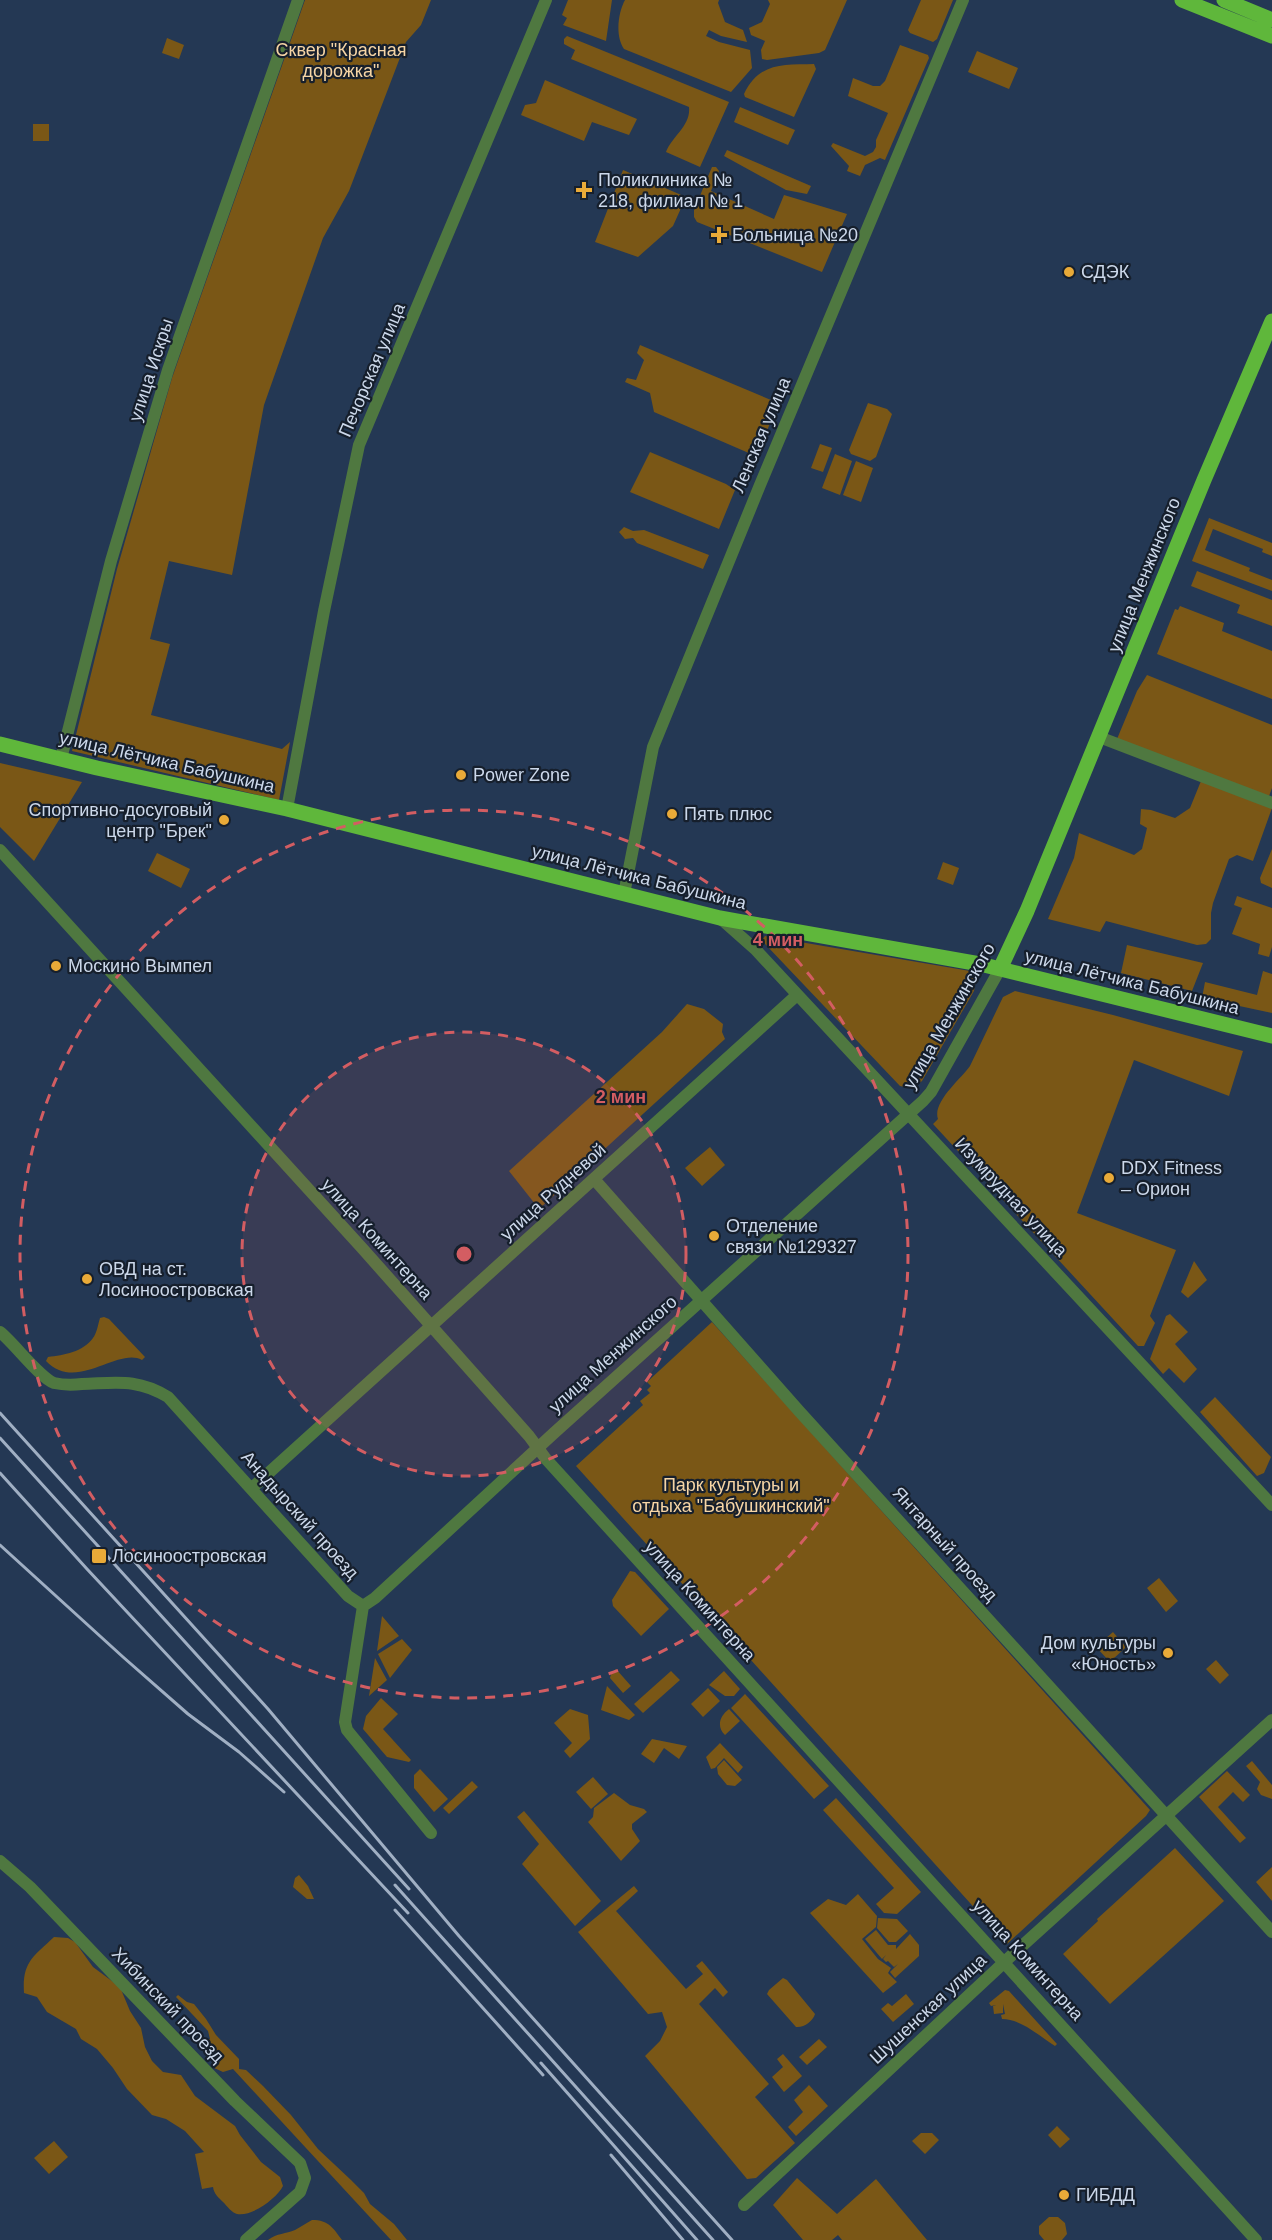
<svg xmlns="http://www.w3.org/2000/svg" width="1272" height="2240" font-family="Arial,sans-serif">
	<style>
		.green { fill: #7a5716 }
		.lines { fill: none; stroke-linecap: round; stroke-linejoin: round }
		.minor { stroke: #4f7840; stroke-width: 12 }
		.major { stroke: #5fb73b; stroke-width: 15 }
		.rail { stroke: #a0afc3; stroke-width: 3 }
		.ring { fill: none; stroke: #d35d62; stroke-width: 3; stroke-dasharray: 10 8 }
		.poi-dot { fill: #e9aa38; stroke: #161f2c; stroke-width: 2 }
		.labels { text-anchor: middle; stroke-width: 4.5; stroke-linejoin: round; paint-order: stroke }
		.park-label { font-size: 18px; fill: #f6d5a5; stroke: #161f2c }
		.poi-label { font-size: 18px; fill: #ccd8ea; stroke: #161f2c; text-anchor: start }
		.street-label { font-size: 18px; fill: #ccd8ea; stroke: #161f2c }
		.centre { fill: #d35d62; stroke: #161f2c; stroke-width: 3 }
		.ring-label { font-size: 18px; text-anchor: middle; font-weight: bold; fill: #d35d62; stroke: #161f2c; stroke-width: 4.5; stroke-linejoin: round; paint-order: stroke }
	</style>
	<rect width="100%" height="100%" fill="#243854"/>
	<path class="green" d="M305,0H431L421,25L406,42L349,191L323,238L264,405L232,575L169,561L150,639L170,644L151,715L282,749L290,742L279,800L72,751L117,569L172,378Z
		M568,0H612L606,41L563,25L567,18L562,15Z
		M625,0H719L718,3L725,22L743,30L747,42L721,36L709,30L706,36L719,42L750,50L752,68L731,92L624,49C615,36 618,13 625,0Z
		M768,0H847L825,50L819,53L767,60L762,59L761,50L765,41L751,35L749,28L762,22L770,4Z
		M921,0H953L937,39L933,42L910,33L908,30Z
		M567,36L729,102L700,167L666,152C672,136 691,126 689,107L571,59L575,50L564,44V39Z
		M167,38L184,45L179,59L162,53Z
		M900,45L928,55L929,58L885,160L880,158L865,165L860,176L847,171L849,166L831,146L833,143L865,156L873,152L876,147V140L888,113L848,96L853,78L873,86H880L885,81Z
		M977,51L1018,68L1009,89L968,72Z
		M814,64L816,69L794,117L745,97L744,94C759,62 783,65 814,64Z
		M545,80L637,119L629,135L592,122L584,141L521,115L525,105L536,103Z
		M740,107L795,130L788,145L734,122Z
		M33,124H49V141H33Z
		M727,150L811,186L807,194L786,190L724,156Z
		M712,167H716L719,171L711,191L774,219L784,195L847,214L822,272L697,222L694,217V210Z
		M623,170L686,197L673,226L638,257L595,242Z
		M640,345L778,403L759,451L751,454L654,412L650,393L625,382L627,378L636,380L644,360L637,353Z
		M868,403L887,409L892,414L876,457L870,461L851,454L849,450Z
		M820,444L832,448L823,472L811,468Z
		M650,452L726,484L735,490L719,529L630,492Z
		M835,454L852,461L840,495L822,488Z
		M856,461L873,468L861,502L843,495Z
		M1209,518L1272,543V556L1262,552L1263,549L1213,529L1205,550L1250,568L1249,571L1272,580V591L1192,561Z
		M624,527L633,531L644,530L709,555L703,569L637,543L633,538L625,539L619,532Z
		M1197,571L1272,600V626L1237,613L1240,605L1191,586Z
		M1180,606L1224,623L1222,631L1272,651V699L1157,654L1175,609L1178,610Z
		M1147,675L1272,725V788L1268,799L1117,739L1137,691Z
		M0,763L82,782L34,861L0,827Z
		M1201,781L1272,808L1253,861L1237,855L1229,859L1213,903L1211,913V939L1206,944L1197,945L1106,921L1100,932L1048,919L1074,858L1079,833L1134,855L1142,849L1147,828L1140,824L1141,809L1151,810L1175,818L1190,808Z
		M1272,849V888L1261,883L1260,878Z
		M157,853L190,869L181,888L148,871Z
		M943,862L959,868L953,885L937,879Z
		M1237,896L1272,908V947L1269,957L1258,954L1260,944L1232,934L1242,908L1234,905Z
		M765,936L970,971L975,973L976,978L974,991L922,1081C914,1087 910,1088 900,1086L766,945L762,940Z
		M1127,945L1203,963L1192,991L1121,973Z
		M1263,971L1272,974V1013L1202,998L1205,982L1257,995Z
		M1015,991L1113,1015L1243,1051L1229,1096L1134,1060L1077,1213L1176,1250L1150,1316L1155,1323L1144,1346H1138L933,1124L938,1119C932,1102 961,1079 970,1066L1003,997Z
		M687,1004L704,1009L723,1024L722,1032L725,1039L539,1209L509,1171L662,1032Z
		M710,1147L725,1165L702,1186L685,1168Z
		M1194,1261L1207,1280L1188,1298L1181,1292Z
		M1170,1314L1188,1332L1175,1344L1197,1369L1184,1383L1169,1368L1163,1374L1150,1359L1166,1316Z
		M104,1317L109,1319L145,1357L142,1360C117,1347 77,1393 46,1361L48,1357C64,1355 83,1352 93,1338C97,1333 98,1324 100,1318Z
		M712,1322L1150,1810L1146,1816L1007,1944L576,1466L643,1405L640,1401L650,1393L647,1390L651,1386L647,1382Z
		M1215,1397L1271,1457L1264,1473L1257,1476L1200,1412Z
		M630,1571L635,1572L669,1609L641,1636L613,1606L612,1600Z
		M1159,1578L1178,1601L1166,1612L1147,1588Z
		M382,1616L399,1636L377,1651Z
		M1113,1632L1126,1647L1110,1662L1096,1647Z
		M402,1639L412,1650L390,1678L378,1654Z
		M375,1658L387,1680L369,1696Z
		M1216,1660L1229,1675L1220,1684L1206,1669Z
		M616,1669L631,1686L623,1693L610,1678L611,1674Z
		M671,1671L680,1680L643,1713L634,1704Z
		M724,1671L740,1689L734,1696H725L709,1685Z
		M607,1686L635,1715L629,1720L601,1710Z
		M708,1688L720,1701L703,1717L691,1704Z
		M745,1694L829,1786L814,1799L731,1708Z
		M381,1698L398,1714L383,1729L411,1760L409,1762L387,1757L363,1729L366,1716Z
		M570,1709L588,1715L590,1739L570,1758L564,1751L572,1743L554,1723Z
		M729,1709L740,1721L725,1735C716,1726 720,1716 729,1709Z
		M652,1739L687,1746L679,1759L664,1748L654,1763L641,1754Z
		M720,1743L743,1767L738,1773L724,1758L715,1768L711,1769L706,1757Z
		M724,1760L742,1780L735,1786L727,1785L718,1774L717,1767Z
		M1252,1761L1272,1785V1799L1261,1795L1257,1789L1260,1782L1246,1766Z
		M420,1769L448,1799L434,1812L414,1788V1775Z
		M1227,1771L1250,1795L1243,1802L1233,1792L1218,1807L1246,1838L1240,1843L1199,1797Z
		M593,1777L608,1794L591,1809L576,1792Z
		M472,1781L478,1787L449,1814L443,1808Z
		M614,1793L630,1805L644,1809L647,1812L632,1824V1829L640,1841L621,1861L588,1822L593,1817L594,1808Z
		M836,1798L921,1892L897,1914L884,1913L876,1904L894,1888L823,1810Z
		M524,1811L601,1901L575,1926L522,1864L539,1844L517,1817Z
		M1175,1848L1224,1901L1110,2004L1063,1954L1098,1921L1097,1919Z
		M1272,1867V1901L1256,1882Z
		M299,1875L308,1886L314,1899H307L293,1887L295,1878Z
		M634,1886L638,1891L616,1911L686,1989L703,1974L696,1966L702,1961L728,1992L723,1997L715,1988L699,2004L769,2084L755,2097L795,2143L756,2178L747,2179L645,2056L660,2041L667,2027L662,2012L648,2014L578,1932Z
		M858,1894L877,1916L876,1927L862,1939L878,1959L891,1968L888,1973L897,1982L883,1993L810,1913L828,1899L846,1905Z
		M878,1918L897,1919L908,1931L896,1942H889L877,1928Z
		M876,1930L888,1945H896V1949L910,1934L919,1945V1956L895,1978L890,1972L898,1964L894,1967L888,1961L886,1962L883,1959L886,1955L882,1959L865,1939Z
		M54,1937L68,1938L75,1942L93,1967L120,1987L130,2011L141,2028L145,2047L152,2061L163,2072L181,2075L195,2096L235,2126L240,2135L261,2162L280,2177L283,2186C277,2198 252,2217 237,2214C232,2213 227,2206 223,2202C218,2197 214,2194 213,2187L202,2189L195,2154L204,2152L185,2131L166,2119L152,2115L127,2089L113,2068L97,2049L81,2039L76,2029L47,2012L37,1997L24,1993C22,1962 33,1957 54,1937Z
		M783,1978L787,1980L815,2014C813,2021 804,2028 796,2027L767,1994L769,1990Z
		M1005,1990L1009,1991L1057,2044L1055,2046C1039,2036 1021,2019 1002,2019L1001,2015L1005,2014L1003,2004V2013L994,2014L993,2006L996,2005L991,2006L989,2003Z
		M906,1994L914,2004L893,2022L881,2009L888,2003L892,2006Z
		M178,1995L187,2002L194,2004L206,2019L216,2035L239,2059V2069L246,2070L263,2086L291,2115L318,2149L351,2180L364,2193L370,2204L394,2224L407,2240H391L233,2069L223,2072L212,2067V2061L220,2057V2055L208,2042L207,2039H210L208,2031L176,1997Z
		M819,2039L827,2047L807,2065L799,2057Z
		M783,2054L802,2076L784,2092L772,2077L783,2067L777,2059Z
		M809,2085L828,2106L796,2136L788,2127L803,2112L794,2100Z
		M1057,2126L1070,2139L1060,2148L1048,2135Z
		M921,2133H932L939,2140L925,2154L912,2141Z
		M54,2141L68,2157L49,2174L34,2158Z
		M797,2178L837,2214L876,2179L927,2240H842L838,2235L832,2240H803L773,2205Z
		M1049,2217H1058L1065,2223L1067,2234L1062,2240H1044L1039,2234V2226Z
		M312,2220C329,2220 333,2228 342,2240H268C277,2233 286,2234 295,2230C301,2227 306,2223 312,2220Z"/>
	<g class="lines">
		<path class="minor" d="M1099,737L1272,803
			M61,759L111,561L168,370L298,0
			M287,809L324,611L359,445L546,0
			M0,850L362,1248L529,1436L546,1459L1256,2240
			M624,894L653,747L760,485L963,0
			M720,918L755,949L1272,1505
			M594,1179L799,1411L1272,1932
			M0,1332C14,1343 39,1377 54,1383C63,1385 73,1385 82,1384C116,1383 137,1378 168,1397L348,1596L363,1606
			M252,1488L797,995
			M363,1606L375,1598L554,1433L923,1101L931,1092L1000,969
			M363,1606L345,1722L347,1730L431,1833
			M0,1861L30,1887L235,2101L300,2163L305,2178L300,2192L246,2240
			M744,2205L1012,1955L1272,1720"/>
		<path class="major" d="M1182,0L1272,36
			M1224,0L1272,20
			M0,744L97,768L287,809L720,918L980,964L1272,1036
			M1000,969L1027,911L1204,480L1272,321"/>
		<path class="rail" d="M0,1413L268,1709L459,1936L732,2240
			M0,1438L409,1889
			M0,1473L87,1569L408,1913
			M0,1545L123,1657L188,1714L239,1752L284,1792
			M395,1885L713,2240
			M395,1910L543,2075
			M541,2063L697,2240
			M611,2155L683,2240"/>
	</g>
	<circle cx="464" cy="1254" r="222" fill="#d35d62" fill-opacity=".12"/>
	<g class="ring">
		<circle cx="464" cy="1254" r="222"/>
		<circle cx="464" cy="1254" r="444"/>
	</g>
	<g class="poi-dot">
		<path d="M581 181h6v6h6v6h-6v6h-6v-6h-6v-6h6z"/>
		<path d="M716 226h6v6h6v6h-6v6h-6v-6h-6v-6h6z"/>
		<circle cx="1069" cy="272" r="6"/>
		<circle cx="461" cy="775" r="6"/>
		<circle cx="672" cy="814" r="6"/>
		<circle cx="224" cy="820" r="6"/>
		<circle cx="56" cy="966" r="6"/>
		<circle cx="1109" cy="1178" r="6"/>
		<circle cx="714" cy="1236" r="6"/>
		<circle cx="87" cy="1279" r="6"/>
		<rect x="91" y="1548" width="16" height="16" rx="3"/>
		<circle cx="1168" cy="1653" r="6"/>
		<circle cx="1064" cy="2195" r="6"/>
	</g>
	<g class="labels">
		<g class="park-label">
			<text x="341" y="56">Сквер "Красная<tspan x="341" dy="21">дорожка"</tspan></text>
			<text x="731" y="1491">Парк культуры и<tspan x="731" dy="21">отдыха "Бабушкинский"</tspan></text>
		</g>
		<g class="poi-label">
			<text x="598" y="186">Поликлиника №<tspan x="598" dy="21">218, филиал № 1</tspan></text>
			<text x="732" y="241">Больница №20</text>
			<text x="1081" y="278">СДЭК</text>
			<text x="473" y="781">Power Zone</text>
			<text x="212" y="816" text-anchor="end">Спортивно-досуговый<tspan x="212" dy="21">центр "Брек"</tspan></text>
			<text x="684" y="820">Пять плюс</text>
			<text x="68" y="972">Москино Вымпел</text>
			<text x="1121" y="1174">DDX Fitness<tspan x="1121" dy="21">– Орион</tspan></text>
			<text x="726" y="1232">Отделение<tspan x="726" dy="21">связи №129327</tspan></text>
			<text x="99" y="1275">ОВД на ст.<tspan x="99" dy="21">Лосиноостровская</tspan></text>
			<text x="112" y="1562">Лосиноостровская</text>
			<text x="1156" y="1649" text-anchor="end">Дом культуры<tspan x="1156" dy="21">«Юность»</tspan></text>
			<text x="1076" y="2201">ГИБДД</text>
		</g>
		<g class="street-label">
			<text transform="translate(151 370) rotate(-72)" y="6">улица Искры</text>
			<text transform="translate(372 370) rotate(-67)" y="6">Печорская улица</text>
			<text transform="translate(761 435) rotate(-67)" y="6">Ленская улица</text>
			<text transform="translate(1144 575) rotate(-68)" y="6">улица Менжинского</text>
			<text transform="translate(167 762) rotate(13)" y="6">улица Лётчика Бабушкина</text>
			<text transform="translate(639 877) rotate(14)" y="6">улица Лётчика Бабушкина</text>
			<text transform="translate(1132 982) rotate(14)" y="6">улица Лётчика Бабушкина</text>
			<text transform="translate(949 1016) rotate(-60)" y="6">улица Менжинского</text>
			<text transform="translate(553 1192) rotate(-42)" y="6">улица Рудневой</text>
			<text transform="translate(1011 1197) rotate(47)" y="6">Изумрудная улица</text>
			<text transform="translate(377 1239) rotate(48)" y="6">улица Коминтерна</text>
			<text transform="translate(613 1354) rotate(-42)" y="6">улица Менжинского</text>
			<text transform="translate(300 1515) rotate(48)" y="6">Анадырский проезд</text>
			<text transform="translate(945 1544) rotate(48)" y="6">Янтарный проезд</text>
			<text transform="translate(700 1601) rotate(48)" y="6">улица Коминтерна</text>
			<text transform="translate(1028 1960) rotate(48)" y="6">улица Коминтерна</text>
			<text transform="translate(168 2005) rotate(46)" y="6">Хибинский проезд</text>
			<text transform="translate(928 2009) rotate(-43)" y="6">Шушенская улица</text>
		</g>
	</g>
	<circle cx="464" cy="1254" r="9" class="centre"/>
	<g class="ring-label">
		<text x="778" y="946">4 мин</text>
		<text x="621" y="1103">2 мин</text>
	</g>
</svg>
